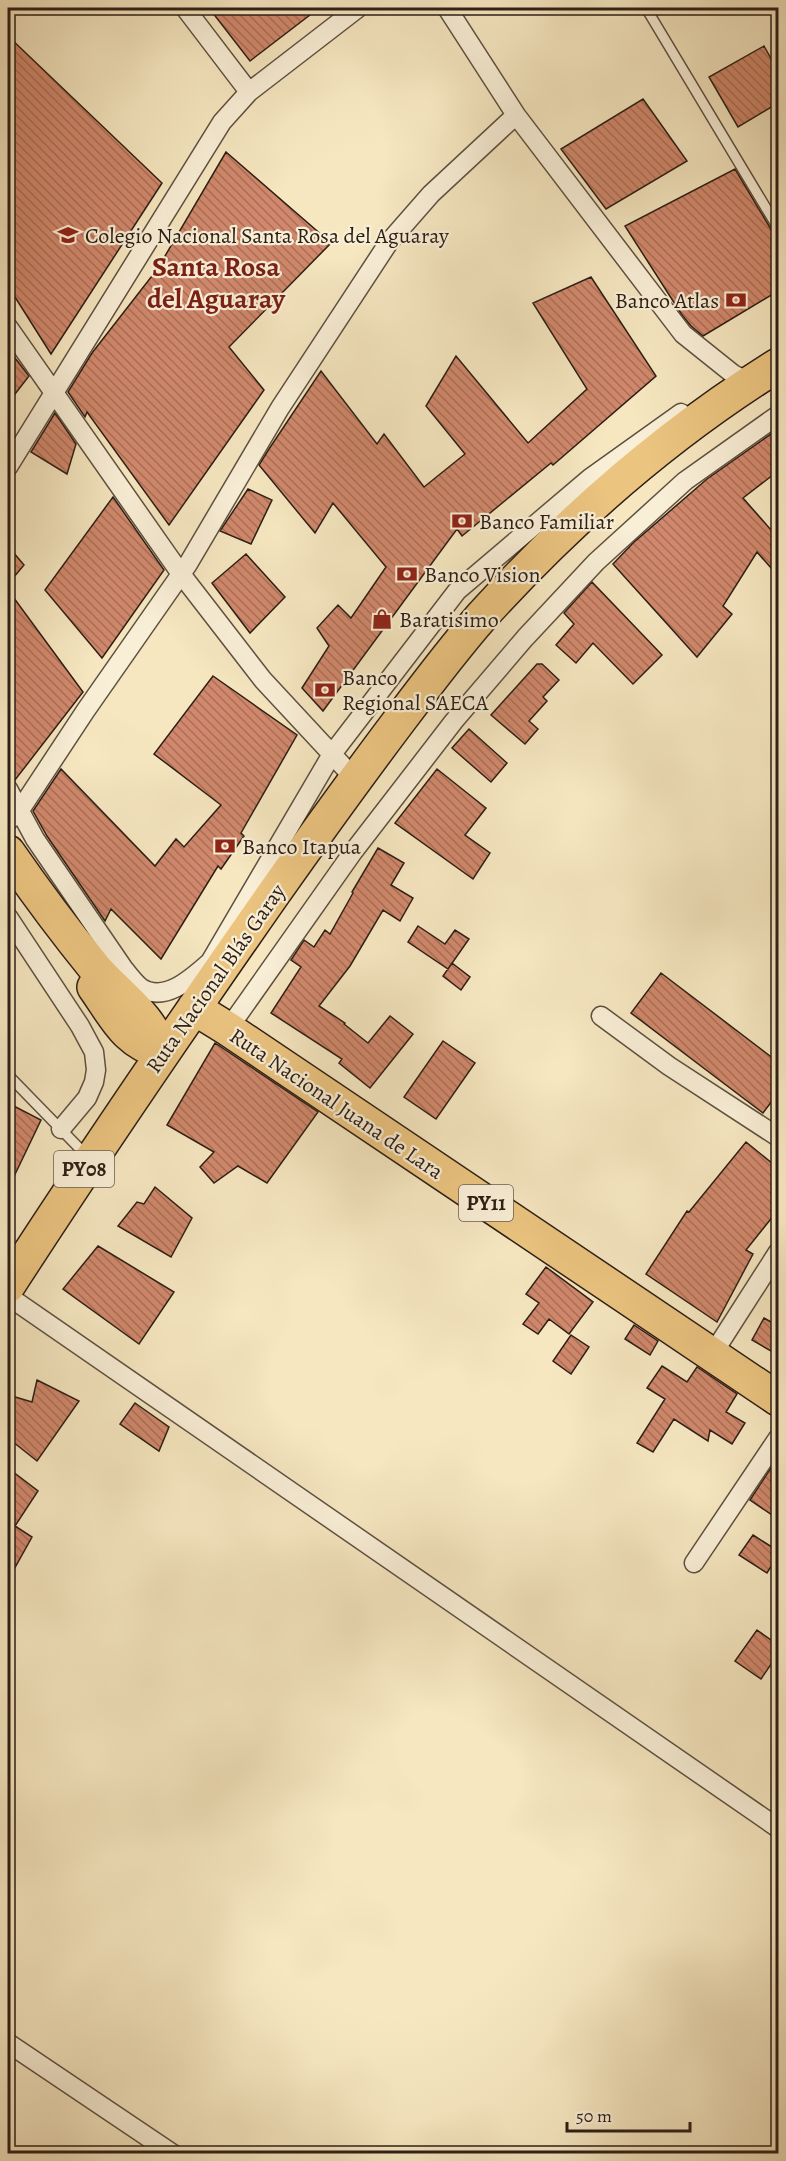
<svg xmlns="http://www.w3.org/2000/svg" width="786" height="2161" font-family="Alegreya,serif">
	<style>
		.building { fill: url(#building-back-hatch); stroke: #2c1e15; stroke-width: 1.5 }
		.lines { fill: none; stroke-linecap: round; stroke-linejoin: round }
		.lane-casing { stroke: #5e5040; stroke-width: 12 }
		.street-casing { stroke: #5e5040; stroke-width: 21 }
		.highway-casing { stroke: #2c1e15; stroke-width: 36 }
		.lane { stroke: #f9efd7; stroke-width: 9 }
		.street { stroke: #f9efd7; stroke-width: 18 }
		.highway { stroke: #ebc480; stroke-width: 33 }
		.labels { text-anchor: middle; stroke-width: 4.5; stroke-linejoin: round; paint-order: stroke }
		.shield { fill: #f9efd7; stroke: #6a5d4f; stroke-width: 1.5 }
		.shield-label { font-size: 21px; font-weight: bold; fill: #2c1e15 }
		.poi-label { font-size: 22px; fill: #2c1e15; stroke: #f9efd7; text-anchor: start }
		.street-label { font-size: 22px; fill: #2c1e15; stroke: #f9efd7 }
		.district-label { font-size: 28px; font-weight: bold; fill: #7a1f14; stroke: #f9efd7 }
	</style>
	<defs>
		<pattern id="building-back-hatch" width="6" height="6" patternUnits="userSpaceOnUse" patternTransform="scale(1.5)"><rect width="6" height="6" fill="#d1886c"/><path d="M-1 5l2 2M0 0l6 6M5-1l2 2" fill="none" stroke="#aa6f58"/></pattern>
	</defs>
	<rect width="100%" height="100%" fill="#f6e7c1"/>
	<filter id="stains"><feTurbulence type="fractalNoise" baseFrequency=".00333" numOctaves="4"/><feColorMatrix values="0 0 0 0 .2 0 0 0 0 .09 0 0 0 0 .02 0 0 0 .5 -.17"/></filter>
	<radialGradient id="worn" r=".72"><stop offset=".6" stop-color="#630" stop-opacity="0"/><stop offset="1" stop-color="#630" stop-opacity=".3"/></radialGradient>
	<path class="building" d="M209,8H319L250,61Z
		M8,36L162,183L51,354L8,286Z
		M764,46L778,71V103L738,127L709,77Z
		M643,99L687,161L606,209L561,149Z
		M226,152L331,243L229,347L264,390L169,525L87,412L85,417L68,392L92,353L166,258L165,256Z
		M735,169L772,231L778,237V291L703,336L691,326L682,315L625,226Z
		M591,277L656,376L553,465L551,463L462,536L457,529L323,711L302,688L329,646L317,628L338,605L351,618L386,567L333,503L315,533L259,465L269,449L321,371L377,444L384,434L424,487L465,454L426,406L456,356L528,443L587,389L533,303Z
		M8,349L29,376L8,403Z
		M55,413L76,444L67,474L31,452Z
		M778,429V471L743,498L778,538V576L757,552L723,606L732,614L697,657L613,564L633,543L707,479Z
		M248,489L272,500L251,544L220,531Z
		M113,497L164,570L102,658L45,590Z
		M8,546L24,565L8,584Z
		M246,554L285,597L250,633L212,583Z
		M592,582L662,655L633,684L593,643L576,663L556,645L574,624L564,613Z
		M8,590L83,692L15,780L8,767Z
		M537,664H542L559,680L543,697L547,701L529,721L538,729L525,744L491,715Z
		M213,676L297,735L241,833L244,836L221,869L218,866L161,959L111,909L105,921L47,836L33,811L61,769L155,866L176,839L184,847L221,805L154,754Z
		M469,729L507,763L491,782L452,748Z
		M437,769L486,808L465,835L490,853L473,879L395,823Z
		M378,848L404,863L391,885L413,898L400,921L383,910L350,966L319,1006L345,1023L344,1024L368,1043L390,1016L413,1034L370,1088L339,1063L342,1059L271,1013L301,967L291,960L304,940L314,947L325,930L330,934L353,893L352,892Z
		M418,926L445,944L455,930L469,939L448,969L408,942Z
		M452,963L470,977L461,990L443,976Z
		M661,973L778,1062V1093L763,1113L631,1013Z
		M443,1041L475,1063L436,1119L404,1097Z
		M215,1043L318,1112L267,1183L238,1166L214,1183L200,1167L214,1152L167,1125Z
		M8,1103L41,1120L8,1189Z
		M746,1142L778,1168V1210L746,1250L753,1254L717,1322L646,1274L687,1211L689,1212Z
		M155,1187L192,1218L171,1257L118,1226L137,1202L144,1204Z
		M98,1246L174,1292L139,1344L63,1289Z
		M546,1267L593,1302L569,1334L549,1319L538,1334L523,1324L539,1303L526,1294Z
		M764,1318L778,1326V1355L752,1340Z
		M634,1325L658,1341L650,1355L625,1339Z
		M571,1335L589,1347L571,1374L553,1361Z
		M662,1366L687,1382L697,1367L737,1394L726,1412L745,1423L732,1444L710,1430L708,1441L674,1419L653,1452L637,1443L665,1399L647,1388Z
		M37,1380L79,1401L37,1461L8,1438V1408L15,1397L32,1402Z
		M135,1403L169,1427L159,1451L120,1424Z
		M778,1457V1519L750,1500Z
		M8,1468L38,1491L15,1526L32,1537L8,1580Z
		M753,1535L778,1551V1555L767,1573L739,1555Z
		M757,1630L778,1645V1654L761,1679L735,1661Z"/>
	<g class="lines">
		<g class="lane-casing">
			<path id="lane" d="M646,8L778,228
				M8,1075L86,1155"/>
		</g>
		<g class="street-casing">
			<path id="street" d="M185,8L249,92
				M447,8L516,115L683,334L733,374L750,383
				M8,327L181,574L263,680L355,779
				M8,467L222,122L249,92L358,8
				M8,789L35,839L124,969C129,975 134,982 140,987C164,1004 192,978 210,962L332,754L457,591L590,478L681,413
				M8,821L20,810L86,710L188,564L280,408L389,242L431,194L516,115
				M8,917L80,1026L94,1052L96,1070L94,1082L87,1098L61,1129
				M601,1016L669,1066L778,1137
				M228,1029L353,852L454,721L525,638L596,562L685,481L778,415
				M8,1296L778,1828
				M712,1355L778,1252
				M694,1563L778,1438
				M8,2043L173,2154"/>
		</g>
		<g class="highway-casing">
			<path id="highway" d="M8,852C35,891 64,930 94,967C121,998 149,1013 163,1053
				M94,987C116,1018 124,1041 163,1053
				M194,1008L228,1029L778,1399
				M8,1286C94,1153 183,1023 274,893C315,835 356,778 399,721C426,685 453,649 482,616C569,520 669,433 778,365"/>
		</g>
		<use href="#lane" class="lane"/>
		<use href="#street" class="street"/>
		<use href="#highway" class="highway"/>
	</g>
	<defs>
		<g id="school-bare" transform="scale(1.62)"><path d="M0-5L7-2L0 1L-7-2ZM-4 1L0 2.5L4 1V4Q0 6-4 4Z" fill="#8f2418" stroke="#f9efd7" stroke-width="2.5" paint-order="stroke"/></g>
		<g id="bank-bare" transform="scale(1.62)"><path d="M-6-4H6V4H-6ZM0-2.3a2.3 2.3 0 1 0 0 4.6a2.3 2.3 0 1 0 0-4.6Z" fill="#8f2418" stroke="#f9efd7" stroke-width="2.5" paint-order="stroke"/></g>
		<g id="shop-bare" transform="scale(1.62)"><path d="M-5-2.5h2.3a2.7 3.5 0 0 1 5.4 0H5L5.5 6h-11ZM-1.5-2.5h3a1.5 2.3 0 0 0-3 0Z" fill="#8f2418" stroke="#f9efd7" stroke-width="2.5" paint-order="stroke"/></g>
	</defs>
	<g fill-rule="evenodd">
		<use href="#school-bare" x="68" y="235"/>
		<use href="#bank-bare" x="736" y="300"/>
		<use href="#bank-bare" x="462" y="521"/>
		<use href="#bank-bare" x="407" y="574"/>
		<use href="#shop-bare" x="382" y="619"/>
		<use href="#bank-bare" x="325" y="690"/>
		<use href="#bank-bare" x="225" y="846"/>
	</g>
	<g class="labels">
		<g class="shield">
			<rect x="54" y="1151" width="60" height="36" rx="4.5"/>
			<rect x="459" y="1185" width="54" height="36" rx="4.5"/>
		</g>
		<g class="shield-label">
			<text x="84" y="1176">PY08</text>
			<text x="486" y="1210">PY11</text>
		</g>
		<g class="poi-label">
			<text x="85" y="243">Colegio Nacional Santa Rosa del Aguaray</text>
			<text x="719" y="308" text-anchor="end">Banco Atlas</text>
			<text x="479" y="529">Banco Familiar</text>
			<text x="424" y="582">Banco Vision</text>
			<text x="399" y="627">Baratisimo</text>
			<text x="342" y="685">Banco<tspan x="342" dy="25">Regional SAECA</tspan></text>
			<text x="242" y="854">Banco Itapua</text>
		</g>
		<g class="street-label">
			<text transform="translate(215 978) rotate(-55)" y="8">Ruta Nacional Blás Garay</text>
			<text transform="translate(337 1103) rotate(34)" y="8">Ruta Nacional Juana de Lara</text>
		</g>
		<g class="district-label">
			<text x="216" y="276">Santa Rosa<tspan x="216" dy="32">del Aguaray</tspan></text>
		</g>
	</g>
	<rect width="786" height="2161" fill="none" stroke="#f6e7c1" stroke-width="30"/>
	<rect x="9" y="9" width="768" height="2143" fill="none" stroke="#2c1e15" stroke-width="3"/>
	<rect x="15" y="15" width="756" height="2131" fill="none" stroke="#2c1e15" stroke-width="1.5"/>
	<path d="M567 2122v9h123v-9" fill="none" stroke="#2c1e15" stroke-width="3"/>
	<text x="576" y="2122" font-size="18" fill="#2c1e15" stroke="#f9efd7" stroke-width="4.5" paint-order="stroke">50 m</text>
	<rect width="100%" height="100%" filter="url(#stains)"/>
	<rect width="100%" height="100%" fill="url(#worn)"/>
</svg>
